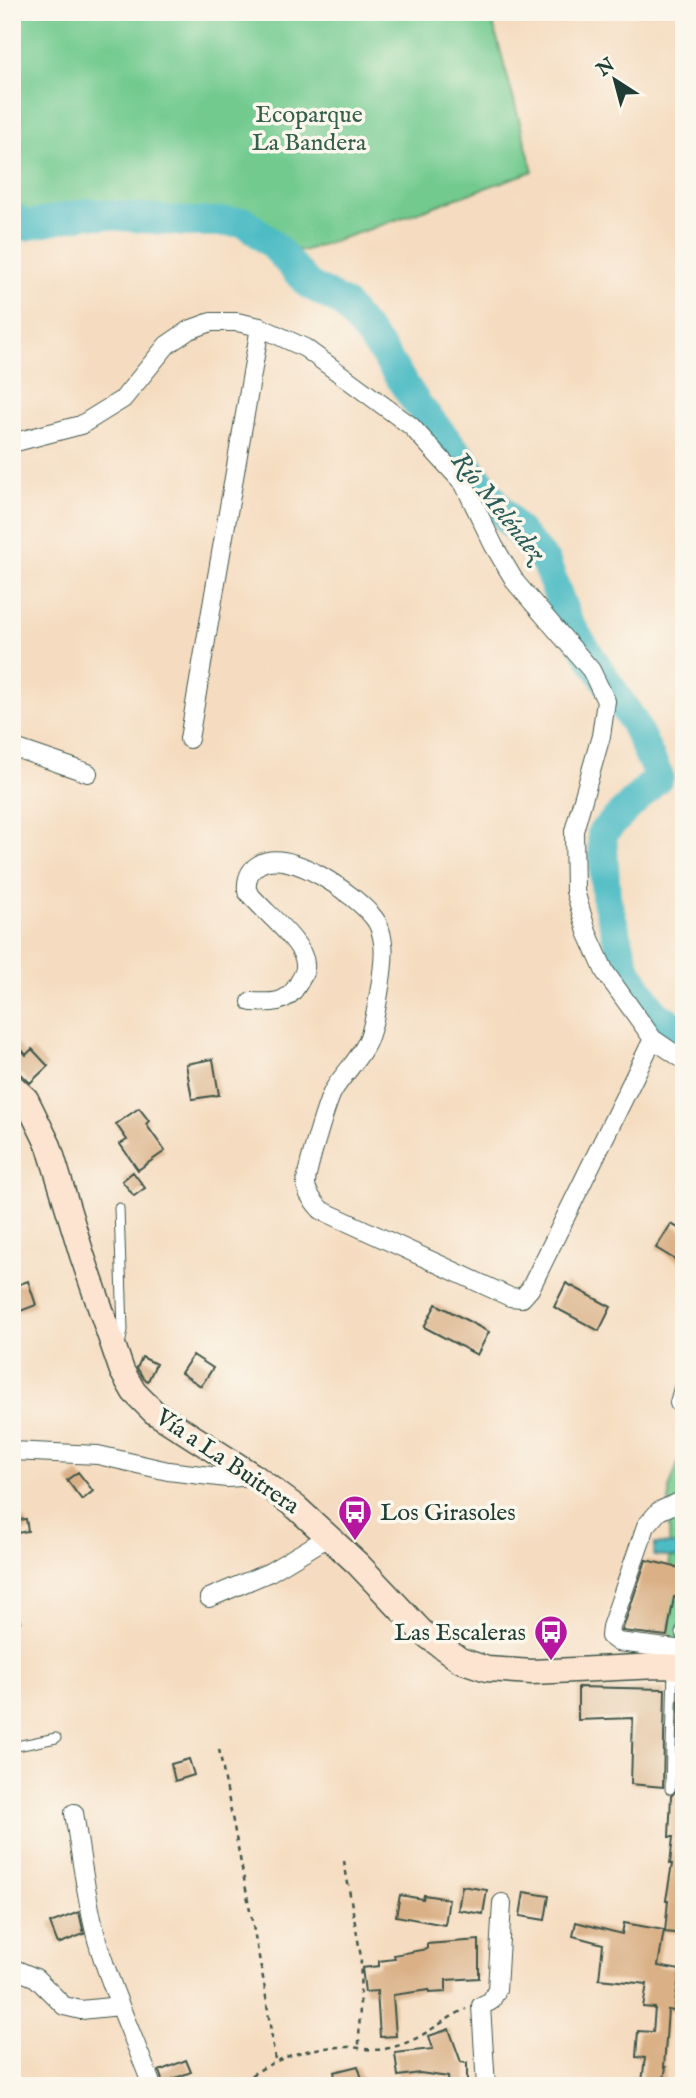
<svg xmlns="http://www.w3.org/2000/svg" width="696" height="2098" font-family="'IM FELL English',serif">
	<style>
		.green { fill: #72ca8f; stroke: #488462; stroke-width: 2 }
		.water { fill: #4cbbc4; stroke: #367c7c; stroke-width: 2 }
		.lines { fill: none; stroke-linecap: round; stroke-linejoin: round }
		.river { stroke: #4cbbc4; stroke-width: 30 }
		.building { fill: #dab187 }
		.lane-casing { stroke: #3f5549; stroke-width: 11 }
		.street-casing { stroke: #3f5549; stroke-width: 20 }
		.secondary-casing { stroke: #3f5549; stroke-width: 27 }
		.path { stroke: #3f5549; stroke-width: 2.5; stroke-dasharray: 5 5; stroke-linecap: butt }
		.lane { stroke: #fff; stroke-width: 9 }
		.street { stroke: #fff; stroke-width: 18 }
		.secondary { stroke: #fde4d0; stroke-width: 24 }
		.labels { text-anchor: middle; stroke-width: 7; stroke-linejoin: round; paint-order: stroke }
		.park-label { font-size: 24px; fill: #34604b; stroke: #fbf7ec }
		.street-label { font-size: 24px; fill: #1f3d34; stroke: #fbf7ec }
		.poi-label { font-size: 24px; fill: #1f3d34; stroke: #fbf7ec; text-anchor: start }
		.water-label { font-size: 26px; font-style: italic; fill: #2a5c58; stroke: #fbf7ec }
	</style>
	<rect width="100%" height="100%" fill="#fbf7ec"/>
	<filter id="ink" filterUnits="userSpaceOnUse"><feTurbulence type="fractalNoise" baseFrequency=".0143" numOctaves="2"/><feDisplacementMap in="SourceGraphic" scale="14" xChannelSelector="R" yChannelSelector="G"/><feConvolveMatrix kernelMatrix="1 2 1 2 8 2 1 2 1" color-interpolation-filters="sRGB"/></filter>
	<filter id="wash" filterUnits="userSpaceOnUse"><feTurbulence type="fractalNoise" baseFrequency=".00686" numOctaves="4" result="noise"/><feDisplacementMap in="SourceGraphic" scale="28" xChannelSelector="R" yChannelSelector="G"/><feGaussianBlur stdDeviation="1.57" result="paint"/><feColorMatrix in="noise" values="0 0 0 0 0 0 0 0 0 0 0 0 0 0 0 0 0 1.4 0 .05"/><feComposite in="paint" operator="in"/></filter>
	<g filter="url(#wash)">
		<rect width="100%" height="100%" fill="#f5dcc0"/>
		<path class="green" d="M12,12H490L533,171L370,229L303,251L273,245L245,222H187L88,213L25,226L12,216Z
			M684,1446V1653L670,1651L669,1489Z"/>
		<path class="water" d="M655,1544L680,1545L679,1558L654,1556Z"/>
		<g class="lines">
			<path class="river" d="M12,216L25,226L88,213L187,222H245L273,245L308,284L344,304L382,351L417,404L467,464L510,522L546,563L568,622L633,721L659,777L602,833L606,897L626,969L656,1015L684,1030"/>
		</g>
		<g id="blocks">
			<path class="building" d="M12,1038L26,1055L32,1049L48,1066L30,1083L22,1075L12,1072Z
				M213,1059L219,1095L192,1099L186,1064Z
				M139,1108L149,1121L146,1124L165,1151L138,1170L120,1144L127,1140L116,1124Z
				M133,1172L145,1188L134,1196L122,1181Z
				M671,1224L684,1231V1265L656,1248Z
				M28,1281L36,1305L18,1312L12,1295V1287Z
				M566,1283L611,1307L599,1331L554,1307Z
				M436,1304L489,1332L477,1355L424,1327Z
				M193,1355L213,1368L201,1386L181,1373Z
				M142,1357L156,1364L148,1381L144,1379L137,1368Z
				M78,1472L93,1491L82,1500L67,1480Z
				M26,1519L28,1531L12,1534V1521Z
				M646,1560L684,1569V1600L674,1597L667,1636L622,1631Z
				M578,1687L665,1689L663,1787L631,1784L633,1718L578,1720Z
				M679,1699H684V1934L665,1932L668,1900H666L672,1864H670L673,1837H669L671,1796L677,1789Z
				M189,1759L194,1775L175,1781L171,1764Z
				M462,1886L487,1890L483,1914L458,1910Z
				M524,1892L549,1896L545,1920L520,1916Z
				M400,1895L423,1899L424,1895L449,1899L445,1925L396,1916Z
				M79,1912L84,1934L58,1944L50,1923Z
				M576,1922L622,1934L624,1923L664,1930L658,1966L680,1970L674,2011L668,2010L664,2067H666L663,2085L642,2082L645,2058L636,2057L638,2031L653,2032L655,2008L643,2007L647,1984L599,1979L603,1944L573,1936Z
				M479,1940V1978L446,1980V1992L429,1993V1990L393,1995L396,2036L380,2037L377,1991L365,1992L362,1968L379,1966V1961L395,1959L394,1955L427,1949V1944Z
				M449,2029L461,2062L467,2063V2086H449L448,2077L420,2073L398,2076L395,2053L433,2049L429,2036Z
				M186,2060L191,2072L163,2083L159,2071Z
				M358,2066L363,2082L337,2086L334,2072Z"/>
		</g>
	</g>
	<g filter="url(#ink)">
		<use href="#blocks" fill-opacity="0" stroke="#3f5549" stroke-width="2"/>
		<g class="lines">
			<g class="lane-casing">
				<path id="lane" d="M119,1208L123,1330L120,1345
					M12,1620H16
					M684,1623L680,1633L684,1642
					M12,1747L56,1738
					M670,1789L673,1669"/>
			</g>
			<g class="street-casing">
				<path id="street" d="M12,443L81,425L123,399L167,345L189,330L211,322H237L260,327L305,348L411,426L464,484L494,546L516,583L591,670L606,701L601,736L574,831L575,891L587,932L605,972L653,1039L684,1060
					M189,739L260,327
					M12,747L88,773
					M251,1002C272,1003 287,1004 298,984C302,977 306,972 305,964C304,941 261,910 247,891C246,879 249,870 260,864C289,847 356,895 374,918C379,924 382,935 383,943C386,961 375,1025 367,1042C359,1060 343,1074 333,1091C327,1102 306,1171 306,1183C306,1194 315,1203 321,1210L510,1297L522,1298L530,1289L653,1039
					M679,1403L684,1385
					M12,1451L98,1455L168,1471L227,1478L254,1476
					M684,1500L659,1511L646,1526L611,1627L610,1636L618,1642L684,1650
					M209,1598L270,1572L330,1536
					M74,1813C81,1855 86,1899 97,1940C111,1990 134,2037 152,2086
					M12,1968L36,1978L64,2006L81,2010L120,2006
					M486,2086L481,2006L491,2001L497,1990L502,1903"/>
			</g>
			<g class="secondary-casing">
				<path id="secondary" d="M12,1086L26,1099L49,1146L82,1255L122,1371L134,1392L154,1412L254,1476L297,1508L358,1564L422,1632L460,1660L487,1669L532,1672L658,1666L684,1667"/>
			</g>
			<path class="path" d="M219,1749L264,1983L275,2060
				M344,1861L361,1957L359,2046
				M234,2086C273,2061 295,2048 343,2047C357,2046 371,2052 385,2049C423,2041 434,2024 466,2009"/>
			<use href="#lane" class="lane"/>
			<use href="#street" class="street"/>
			<use href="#secondary" class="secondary"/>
		</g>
	</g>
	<defs>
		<g id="bus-pin" transform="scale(1.75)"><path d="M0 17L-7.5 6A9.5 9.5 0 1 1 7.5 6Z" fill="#b5179e" stroke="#fbf7ec"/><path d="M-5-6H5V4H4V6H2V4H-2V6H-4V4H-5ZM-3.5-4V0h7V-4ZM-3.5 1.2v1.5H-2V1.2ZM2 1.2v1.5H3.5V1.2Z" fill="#fff"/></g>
	</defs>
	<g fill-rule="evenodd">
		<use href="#bus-pin" x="355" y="1512"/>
		<use href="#bus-pin" x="551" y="1632"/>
	</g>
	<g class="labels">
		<g class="park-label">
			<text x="309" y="122">Ecoparque<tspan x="309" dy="28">La Bandera</tspan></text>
		</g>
		<g class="street-label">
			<text transform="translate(228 1461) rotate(34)" y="8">Vía a La Buitrera</text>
		</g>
		<g class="poi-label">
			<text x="380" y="1520">Los Girasoles</text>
			<text x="526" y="1640" text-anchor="end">Las Escaleras</text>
		</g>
		<g class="water-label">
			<text transform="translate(499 506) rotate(51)" y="9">Río Meléndez</text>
		</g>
	</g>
	<rect width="696" height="2098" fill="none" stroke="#fbf7ec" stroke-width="42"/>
	<g transform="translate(615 80) rotate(324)" stroke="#fbf7ec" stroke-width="5" paint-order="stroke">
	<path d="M0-5L12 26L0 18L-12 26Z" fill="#1f3d34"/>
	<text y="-10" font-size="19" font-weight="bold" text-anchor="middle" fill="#1f3d34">N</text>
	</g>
</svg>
